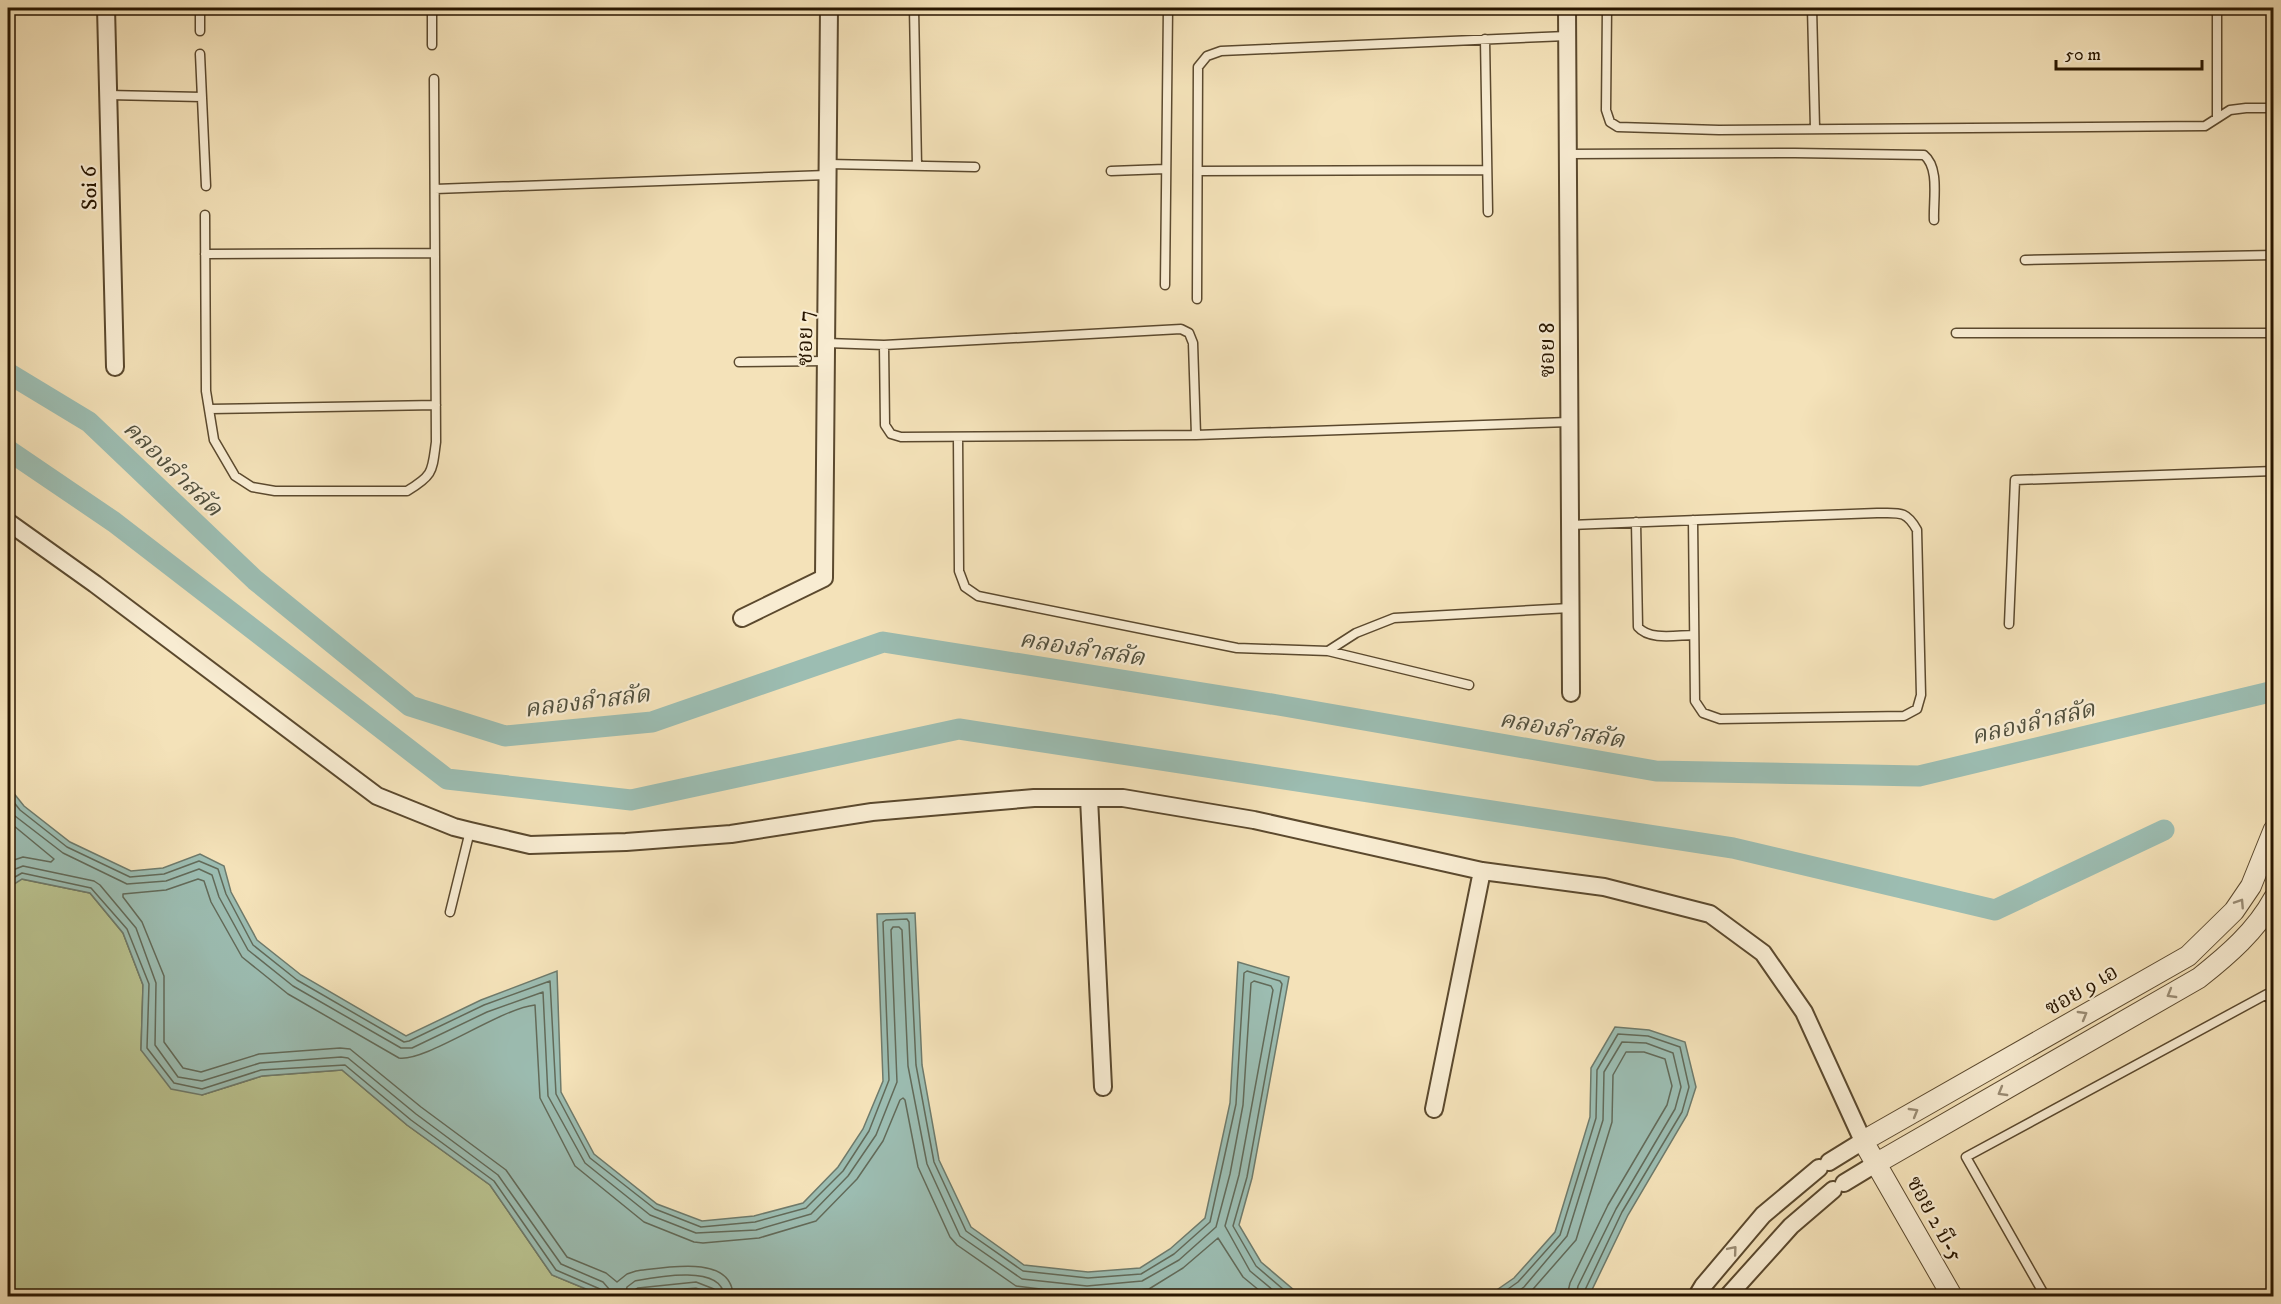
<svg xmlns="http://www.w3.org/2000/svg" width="2281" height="1304" font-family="'IM FELL DW Pica','Noto Serif Thai',serif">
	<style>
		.green { fill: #bac390; stroke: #716c48; stroke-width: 1.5 }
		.water { fill: #9cbdb2; stroke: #6e7a6b; stroke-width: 1.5 }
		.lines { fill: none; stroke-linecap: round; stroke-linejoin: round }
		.shore { stroke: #626a59; stroke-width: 1.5 }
		.canal { stroke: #9cbdb2; stroke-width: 21 }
		.service-casing { stroke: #5b492e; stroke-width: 11 }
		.minor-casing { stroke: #5b492e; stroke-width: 20 }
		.tertiary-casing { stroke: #5b492e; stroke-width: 22 }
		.service { stroke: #f8ecd2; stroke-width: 8 }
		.minor { stroke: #f8ecd2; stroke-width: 16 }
		.tertiary { stroke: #f8ecd2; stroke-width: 20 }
		.oneway { stroke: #9a8c74 }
		.labels { text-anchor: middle; stroke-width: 4.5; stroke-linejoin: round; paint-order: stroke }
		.street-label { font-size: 22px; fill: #281600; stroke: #f8ecd2 }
		.water-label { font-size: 24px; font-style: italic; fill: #51503e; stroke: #f8ecd2 }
	</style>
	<rect width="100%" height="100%" fill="#f4e2b9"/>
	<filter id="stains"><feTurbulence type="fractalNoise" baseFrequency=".00333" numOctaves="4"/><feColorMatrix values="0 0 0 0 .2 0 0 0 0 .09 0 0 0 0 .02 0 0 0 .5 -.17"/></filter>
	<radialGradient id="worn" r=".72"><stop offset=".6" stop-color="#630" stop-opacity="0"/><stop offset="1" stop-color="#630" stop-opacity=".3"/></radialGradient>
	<path class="green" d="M21,879L90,893L123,933L143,985L141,1050L202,1095L262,1076L342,1070L407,1125L490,1185L552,1275L603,1296H8V888Z
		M696,1288L717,1296H609Z"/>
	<path class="water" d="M8,786L24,806L70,842L131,871L163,868L200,854L224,866L231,892L257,940L301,975L406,1036L481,1000L557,971L561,1092L594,1154L657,1204L702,1221L754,1216L803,1203L838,1167L863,1129L883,1081L877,914L915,913L922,1065L939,1160L971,1227L1024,1265L1088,1272L1140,1268L1170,1249L1205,1218L1230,1103L1238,962L1289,977L1252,1178L1239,1225L1261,1262L1301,1296H717L696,1288L603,1296L552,1275L490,1185L407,1125L342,1070L262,1076L202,1095L171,1089L141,1050L143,985L123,933L90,893L22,879L8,888Z
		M1615,1027L1649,1030L1685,1042L1696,1087L1687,1115L1628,1215L1589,1296H1488L1514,1278L1555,1232L1590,1117L1591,1068Z"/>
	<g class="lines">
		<path class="shore" d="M8,795L20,810L67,847L130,877L164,874L199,861L218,869L226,894L253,945L297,980L404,1042L409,1041L484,1005L550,981L556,1094L590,1158L655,1209L701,1227L755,1222L806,1208L843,1171L869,1131L889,1080L883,922L886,920L907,919L909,922L916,1065L934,1162L966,1231L1023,1271L1088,1278L1141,1274L1174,1254L1210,1222L1236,1104L1244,973L1247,971L1280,981L1282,984L1247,1177L1233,1226L1256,1266L1291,1296
			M8,807L15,816L63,853L127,884L166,881L199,869L212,875L219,897L248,950L293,986L401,1048H412L487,1012L543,992L548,1096L585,1163L650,1215L696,1233L756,1230L811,1214L848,1176L876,1135L897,1082L891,930L893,927H899L902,930L908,1066L927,1164L960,1236L1022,1279L1087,1286L1142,1281L1179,1260L1216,1227L1230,1174L1243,1105L1251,983L1254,981L1271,986L1273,990L1239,1175L1225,1226L1250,1271L1280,1296
			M8,821L54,859L51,862L23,857L8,862
			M8,872L23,866L94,881L100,885L136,928L156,983L155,1045L178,1077L202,1081L260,1063L341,1057L348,1058L416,1114L498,1175L561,1264L603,1282L609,1289L611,1296
			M8,881L22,873L91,888L127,929L149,984L147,1048L174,1083L202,1089L261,1070L345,1065L411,1120L494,1181L556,1270L600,1289L603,1296
			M625,1296L627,1287L635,1281C656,1277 722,1264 724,1296
			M632,1296L633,1291L638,1288L696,1282L714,1289L717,1296
			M733,1296C732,1253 663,1268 636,1271L627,1274L617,1282L606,1273L567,1257L506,1170L421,1107L350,1049L340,1048L259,1054L201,1072L183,1068L164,1042V976L142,922L123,897V894L166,890L198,879L204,881L211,902L242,957L288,994L399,1058C426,1062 499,1009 535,1005L540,1098L575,1166L644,1222L694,1242L703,1243L759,1238L816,1221L857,1179L883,1141L900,1100L903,1098L905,1100L918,1167L950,1237L957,1245L1016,1286L1089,1295L1149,1289L1183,1268L1218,1238L1243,1277L1266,1296
			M1498,1296L1518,1282L1560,1235L1596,1118L1597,1070L1618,1034L1648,1036L1680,1047L1689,1087L1682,1112L1622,1212L1585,1290L1584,1296
			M1511,1296L1524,1287L1567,1236L1603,1120L1604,1072L1622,1042L1646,1043L1673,1053L1681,1087L1675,1109L1616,1209L1578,1286L1576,1296
			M1527,1296L1576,1240L1612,1122L1613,1075L1626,1052H1644L1665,1059L1672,1086L1667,1105L1608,1205L1570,1283L1567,1296"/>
		<path class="canal" d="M8,373L89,422L255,580L410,706L505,736L652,722L883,642L1278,705L1656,771L1919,776L2274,691
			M8,450L114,522L447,779L631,800L959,729L1733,848L1995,910L2164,830"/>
		<g class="service-casing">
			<path id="service" d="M200,8V31
				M432,8V45
				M914,8L917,166
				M1607,8L1606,110L1610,122L1618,127L1719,130L2205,126L2230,110L2246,108H2274
				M1812,8L1815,128
				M2217,8V118
				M1485,39L1488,212
				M200,54L206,186
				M108,95L202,97
				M1568,154L1795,153L1924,155C1940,168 1933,200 1934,220
				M828,164L975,167
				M1111,171L1165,169
				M1198,171L1487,170
				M435,189L827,175
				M205,215L206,391L214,440L235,476L252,487L275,491H407C434,475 432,471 436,442L434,79
				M205,254L435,253
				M2025,260L2274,255
				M1165,285L1168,8
				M1197,299L1198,67L1207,56L1221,51L1567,36
				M1956,333H2274
				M827,343L884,345L1181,329L1189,333L1193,343L1196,435
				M884,345L885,425L891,434L901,437L1196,435L1569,422
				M739,362L826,361
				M210,409L436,405
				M958,437L959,571L965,587L978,596L1237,648L1328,651L1356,633L1394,618L1570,608
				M1636,522L1638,627C1650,641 1677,635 1694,635
				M1570,525L1877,513C1899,513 1906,510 1917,530L1921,695L1917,709L1904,716L1720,719L1703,713L1695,701L1693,520
				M2009,624L2015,480L2274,471
				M1328,651L1469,685
				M450,912L470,831
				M2045,1296L1966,1157L2267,994L2274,1006"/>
		</g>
		<g class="minor-casing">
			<path id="minor" d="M106,8L115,367
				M1567,8L1571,693
				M8,522L95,584L377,796L454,827L470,831L530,845L626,842L731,834L872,812L1034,798H1123L1254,820L1482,871L1604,887L1710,914L1763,953L1804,1012L1863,1141L1829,1162
				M742,618L824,578L829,8
				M1089,798L1103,1087
				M1434,1109L1482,871
				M1844,1183L1877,1163
				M1697,1296L1703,1286L1763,1215L1819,1168
				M1728,1296L1791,1226L1833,1190"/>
		</g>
		<g class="tertiary-casing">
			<path id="tertiary" d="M1877,1163L2199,978C2228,955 2256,931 2274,898
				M1952,1296L1863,1141L2188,956L2234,911L2251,886L2274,829"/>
		</g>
		<use href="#service" class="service"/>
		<use href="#minor" class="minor"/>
		<use href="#tertiary" class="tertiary"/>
	</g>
	<defs><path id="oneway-chevron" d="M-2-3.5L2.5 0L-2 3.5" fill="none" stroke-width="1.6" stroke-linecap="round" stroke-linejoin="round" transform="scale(1.5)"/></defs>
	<g class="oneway">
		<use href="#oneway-chevron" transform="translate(2240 903) rotate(-57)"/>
		<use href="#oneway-chevron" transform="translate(2171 994) rotate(150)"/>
		<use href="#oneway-chevron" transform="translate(2083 1015) rotate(-30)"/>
		<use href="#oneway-chevron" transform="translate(2002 1092) rotate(150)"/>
		<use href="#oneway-chevron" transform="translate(1914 1112) rotate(-30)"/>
		<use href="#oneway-chevron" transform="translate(1733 1250) rotate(-50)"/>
	</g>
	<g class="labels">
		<g class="street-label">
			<text transform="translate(88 188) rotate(-91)" y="8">Soi 6</text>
			<text transform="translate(804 338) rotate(-89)" y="8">ซอย 7</text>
			<text transform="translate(1546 350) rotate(-90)" y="8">ซอย 8</text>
			<text transform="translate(2081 989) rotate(-30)" y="8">ซอย 9 เอ</text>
			<text transform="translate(1936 1218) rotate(61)" y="8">ซอย 2 บี-5</text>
		</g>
		<g class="water-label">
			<text transform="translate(173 468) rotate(44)" y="8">คลองลำสลัด</text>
			<text transform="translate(1082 648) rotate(9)" y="8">คลองลำสลัด</text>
			<text transform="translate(587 701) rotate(-7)" y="8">คลองลำสลัด</text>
			<text transform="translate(2033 722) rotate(-13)" y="8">คลองลำสลัด</text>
			<text transform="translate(1562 729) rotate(10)" y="8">คลองลำสลัด</text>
		</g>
	</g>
	<rect width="2281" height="1304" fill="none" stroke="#f4e2b9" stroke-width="30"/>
	<rect x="9" y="9" width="2263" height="1286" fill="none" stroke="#281600" stroke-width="3"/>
	<rect x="15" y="15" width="2251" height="1274" fill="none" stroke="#281600" stroke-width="1.5"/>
	<path d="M2056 60v9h146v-9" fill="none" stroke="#281600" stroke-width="3"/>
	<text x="2065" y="60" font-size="18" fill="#281600" stroke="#f8ecd2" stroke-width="4.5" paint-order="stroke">50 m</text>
	<rect width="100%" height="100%" filter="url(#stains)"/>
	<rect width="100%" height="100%" fill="url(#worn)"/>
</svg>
